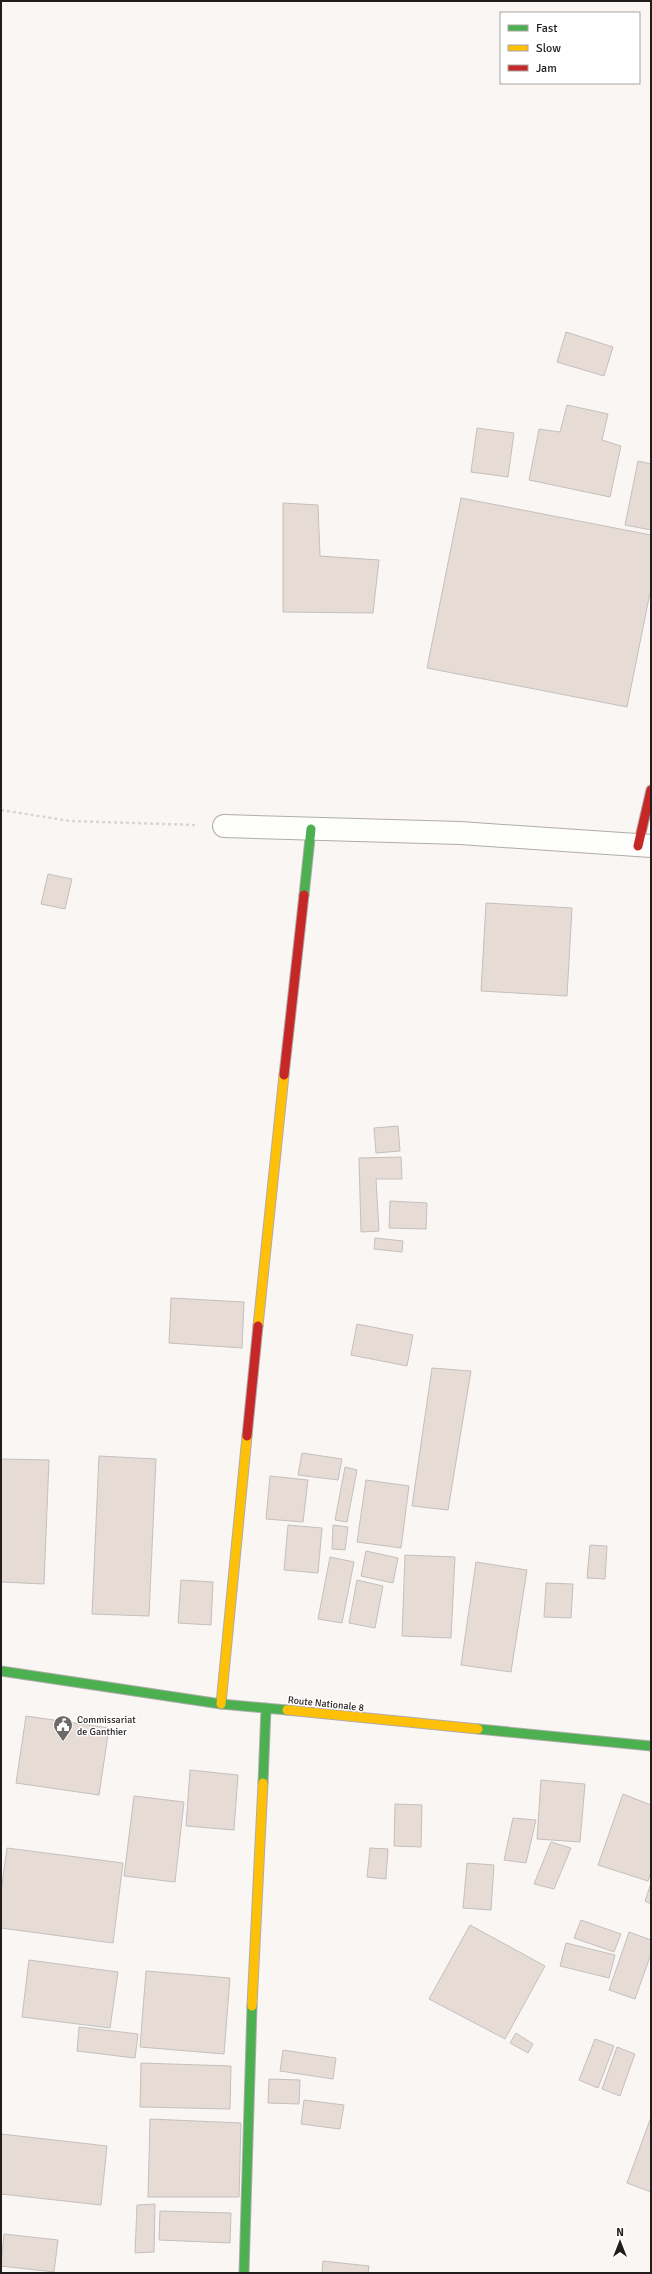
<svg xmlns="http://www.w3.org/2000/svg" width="652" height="2274" font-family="Signika,sans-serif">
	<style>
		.building { fill: #e7dbd5; stroke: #c3c0be }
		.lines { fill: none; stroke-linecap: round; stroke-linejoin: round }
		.street-casing { stroke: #afacaa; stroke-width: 24 }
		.fast-casing { stroke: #afacaa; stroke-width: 11 }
		.slow-casing { stroke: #afacaa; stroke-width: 11 }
		.jam-casing { stroke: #afacaa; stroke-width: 11 }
		.path { stroke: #d7d6d5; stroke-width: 2.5; stroke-dasharray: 3 3; stroke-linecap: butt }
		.street { stroke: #fefefd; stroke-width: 22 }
		.fast { stroke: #4caf50; stroke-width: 9 }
		.slow { stroke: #ffc107; stroke-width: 9 }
		.jam { stroke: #c62828; stroke-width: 9 }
		.labels { text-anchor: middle; stroke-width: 3; stroke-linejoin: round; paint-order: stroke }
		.street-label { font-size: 10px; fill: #211d1c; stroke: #fff }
		.poi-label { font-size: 10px; fill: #211d1c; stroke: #fff; text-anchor: start }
	</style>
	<rect width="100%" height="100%" fill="#faf6f4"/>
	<path class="building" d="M566,332L613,347L604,376L557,362Z
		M567,405L608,414L602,440L621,446L610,497L529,480L539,429L560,432Z
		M477,428L514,433L508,477L471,472Z
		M638,461L651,464V530L625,525Z
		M461,498L651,535V588L627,707L427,668Z
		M283,503L318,505L320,556L379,560L373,613L283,612Z
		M48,874L72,879L65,909L41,904Z
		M486,903L572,908L567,996L481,991Z
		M398,1126L400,1151L376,1153L374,1128Z
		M401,1157L402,1179H376L379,1231L361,1232L359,1158Z
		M390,1201L427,1203L426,1229L389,1228Z
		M375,1238L403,1241L402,1252L374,1249Z
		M171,1298L244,1302L242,1348L169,1343Z
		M357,1324L413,1335L407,1366L351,1355Z
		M432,1368L471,1371L448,1510L412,1506Z
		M302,1453L342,1459L338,1480L298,1475Z
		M99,1456L156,1459L149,1616L92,1614Z
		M1,1459L49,1460L44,1584L1,1582Z
		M345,1467L357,1470L347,1522L335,1520Z
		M270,1476L308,1480L303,1522L266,1519Z
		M366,1480L409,1486L401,1548L357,1542Z
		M288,1525L322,1528L318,1573L284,1570Z
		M333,1525L348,1527L345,1550L332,1549Z
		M590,1545L607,1546L605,1579L587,1578Z
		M366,1551L398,1558L393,1583L361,1576Z
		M405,1555L455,1557L451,1638L402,1636Z
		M330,1557L354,1562L342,1623L318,1619Z
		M476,1562L527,1570L511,1672L461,1665Z
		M181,1580L213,1582L211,1625L178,1623Z
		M357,1580L383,1586L375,1628L349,1623Z
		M546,1583L573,1584L571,1618L544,1617Z
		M26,1716L109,1728L99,1795L16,1783Z
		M190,1770L238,1775L234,1830L186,1826Z
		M541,1780L585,1784L580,1842L537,1839Z
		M623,1794L651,1805V1872L648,1881L598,1865Z
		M134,1796L184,1802L175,1882L124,1876Z
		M395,1804L422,1805L421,1847L394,1846Z
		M513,1818L536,1820L526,1863L504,1860Z
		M551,1842L571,1848L554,1889L534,1884Z
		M7,1848L123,1863L113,1943L1,1928V1892Z
		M370,1848L388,1849L386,1879L367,1877Z
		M467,1863L494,1865L491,1910L463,1908Z
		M651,1883V1904L645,1901Z
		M581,1920L621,1934L614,1952L574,1938Z
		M470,1925L545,1966L505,2039L429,1999Z
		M629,1932L651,1940V1954L635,1999L609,1990Z
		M566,1943L615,1955L609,1978L560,1966Z
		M29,1960L118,1972L110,2028L22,2017Z
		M146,1971L230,1978L224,2054L140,2047Z
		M79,2027L138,2034L135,2058L77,2051Z
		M516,2033L533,2044L528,2053L510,2043Z
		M595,2039L614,2046L598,2088L579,2080Z
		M617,2047L635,2054L620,2096L602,2089Z
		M283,2050L336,2058L333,2079L280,2071Z
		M141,2063L231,2066L230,2109L140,2107Z
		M269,2079L300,2080L299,2104L268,2103Z
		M304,2100L344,2105L340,2129L301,2124Z
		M651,2117V2192L627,2183Z
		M150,2119L241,2123L239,2197H148Z
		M1,2134L107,2146L101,2205L1,2194Z
		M155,2204L154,2252L135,2253L137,2205Z
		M160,2211L231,2213L230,2243L159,2240Z
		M4,2234L58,2240L54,2272L1,2266Z
		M323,2261L369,2266L368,2273H322Z"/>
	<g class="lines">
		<g class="street-casing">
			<path id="street" d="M224,826L460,833L651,846"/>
		</g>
		<g class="fast-casing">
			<path id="fast" d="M304,895L311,829
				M1,1671L221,1704L287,1710
				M478,1729L651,1746
				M263,1783L266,1708
				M244,2273L252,2006"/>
		</g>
		<g class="slow-casing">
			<path id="slow" d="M258,1326L284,1075
				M221,1704L247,1436
				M287,1710L478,1729
				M252,2006L263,1783"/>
		</g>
		<g class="jam-casing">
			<path id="jam" d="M638,846L651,790
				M284,1075L304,895
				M247,1436L258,1326"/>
		</g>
		<path class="path" d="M1,810L70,821L195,825"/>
		<use href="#street" class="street"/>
		<use href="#fast" class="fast"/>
		<use href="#slow" class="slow"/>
		<use href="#jam" class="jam"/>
	</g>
	<defs>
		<g id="civic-pin" transform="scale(1)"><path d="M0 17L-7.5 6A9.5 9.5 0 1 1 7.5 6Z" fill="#6d6968" stroke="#fff"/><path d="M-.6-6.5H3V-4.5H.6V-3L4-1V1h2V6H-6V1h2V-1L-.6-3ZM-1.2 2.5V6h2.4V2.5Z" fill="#fff"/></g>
	</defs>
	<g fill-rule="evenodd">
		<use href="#civic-pin" x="63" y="1725"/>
	</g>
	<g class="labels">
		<g class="street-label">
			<text transform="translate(326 1703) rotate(6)" y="4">Route Nationale 8</text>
		</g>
		<g class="poi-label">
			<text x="77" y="1723">Commissariat<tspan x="77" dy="12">de Ganthier</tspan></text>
		</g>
	</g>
	<rect width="652" height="2274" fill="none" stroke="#211d1c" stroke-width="4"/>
	<rect x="500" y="12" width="140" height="72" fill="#ffffff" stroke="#a6a5a4"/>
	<rect x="508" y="25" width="20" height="6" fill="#4caf50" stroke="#a6a5a4"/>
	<text x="536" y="32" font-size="12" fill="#211d1c">Fast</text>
	<rect x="508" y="45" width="20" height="6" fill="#ffc107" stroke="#a6a5a4"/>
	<text x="536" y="52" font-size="12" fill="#211d1c">Slow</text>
	<rect x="508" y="65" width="20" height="6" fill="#c62828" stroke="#a6a5a4"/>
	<text x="536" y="72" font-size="12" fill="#211d1c">Jam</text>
	<g transform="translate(620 2242)" stroke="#ffffff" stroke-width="3" paint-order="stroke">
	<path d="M0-3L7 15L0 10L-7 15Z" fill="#211d1c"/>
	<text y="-6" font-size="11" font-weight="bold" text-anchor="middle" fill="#211d1c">N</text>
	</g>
</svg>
